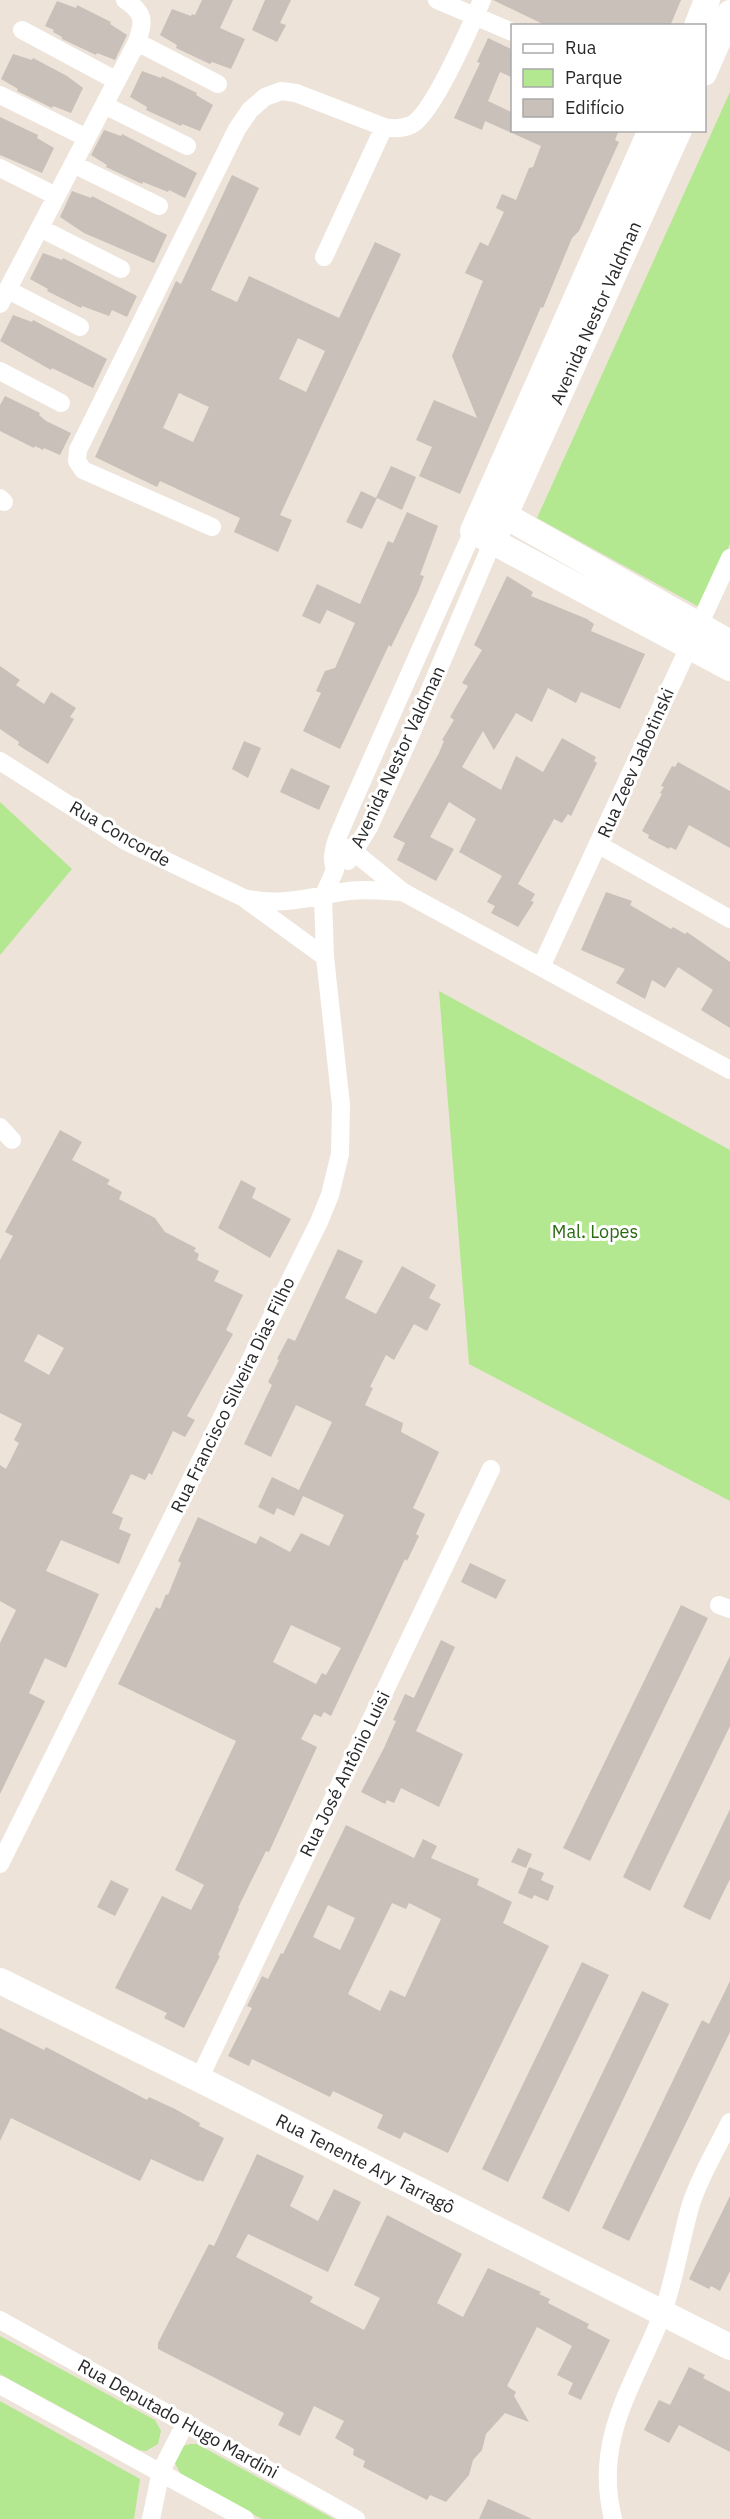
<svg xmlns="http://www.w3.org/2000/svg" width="730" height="2519" font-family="'IBM Plex Sans',sans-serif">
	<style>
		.green { fill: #b3e890 }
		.building { fill: #c8c0b9; fill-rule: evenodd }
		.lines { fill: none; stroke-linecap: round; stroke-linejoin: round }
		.street { stroke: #fff; stroke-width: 18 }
		.secondary { stroke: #fff; stroke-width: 26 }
		.labels { text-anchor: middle; stroke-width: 6; stroke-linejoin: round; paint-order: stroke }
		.street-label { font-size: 18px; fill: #292929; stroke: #fff }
		.park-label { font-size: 18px; fill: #2b6b13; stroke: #fff }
	</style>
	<rect width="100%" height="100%" fill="#ede3d9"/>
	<path class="green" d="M730,92V544L701,608L537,518Z
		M0,802L72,869L0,955Z
		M439,991L730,1150V1501L469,1364Z
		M0,2336L155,2420L161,2431L158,2444L146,2451L139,2450L0,2374Z
		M0,2401L140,2479L134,2519H0Z
		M190,2444H197L334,2519H262L181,2475L175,2463L183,2446Z"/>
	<path class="building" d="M202,0H233L220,28L245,39L231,69L212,62L210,64L176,48L177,45L160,35L172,9L191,16L192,14L195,15Z
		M265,0H291L280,23L286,25L277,42L252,30Z
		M493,0H681L670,26H547Z
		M57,1L76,8L77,5L111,22L110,24L127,35L115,60L97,53L96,55L62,39V37L53,32L54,30L45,26Z
		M488,38L513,50V78L500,72L488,101L513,113V130H619L615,140L619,142L579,231L572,238L543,308L541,307L460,494L419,476L432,447L416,440L434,400L477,418L452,356L483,281L465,273L480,242L488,246L504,212L496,208L502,194L516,200L529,168L533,167L541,146L485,121L482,130L454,118L480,63L477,62Z
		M13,54L32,60L33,58L67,76L83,88L71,113L53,106L52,108L17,91L18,89L1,79Z
		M142,71L161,78L162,76L197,93L196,95L213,105L200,131L182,124L181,126L146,110L147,107L130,97Z
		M0,117L38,135L37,138L54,148L42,173L0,155Z
		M104,130L121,136L122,134L197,173L185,198L169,190L168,192L143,182L142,184L106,167L107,165L91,155Z
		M232,175L259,188L211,290L237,302L249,276L339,318L375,242L401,254L280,515L292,520L278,552L234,532L240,518L160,481L157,487L95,457L176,281L181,284ZM298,338L325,351L306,392L279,379ZM179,393L209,407L193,442L163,428Z
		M72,191L91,198L92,196L167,235L154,263L84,233L60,217Z
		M43,253L62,260L63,258L137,296L127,317L112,310L109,316L82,306L81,308L47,291L48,289L30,279Z
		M13,315L32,322L33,320L107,359L93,388L52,368L51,370L0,341Z
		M5,396L40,413L39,415L46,421L71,433L60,455L44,448L43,450L35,446L34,448L0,431V405Z
		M391,466L416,477L402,510L377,498L362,529L346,522L361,491L376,498Z
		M407,512L438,526L420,575L424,576L418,592L391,647L389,645L340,749L303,731L321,693L316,691L325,671L335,668L355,623L327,610L320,624L302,616L317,584L360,604L388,541L393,543Z
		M507,576L533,592L531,596L587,619L594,624L591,631L645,654L620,709L581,692L576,703L548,688L532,722L516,713L494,750L483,731L462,767L501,790L516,756L543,772L562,738L596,757L594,761L597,763L571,816L568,814L562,823L554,819L518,884L535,894L531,901L534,902L518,927L491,913L495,906L487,902L502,876L459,852L476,819L449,802L430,837L454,849L436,881L397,860L405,843L393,837L439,753L444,741L442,740L454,720L450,717L468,686L462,683L482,650L474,645Z
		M0,666L20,680L16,685L44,704L51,692L76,708L70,717L74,719L48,764L18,745L19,742L0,729Z
		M244,741L261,748L248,778L232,769Z
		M678,762L730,791V848L689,825L676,850L670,847L669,849L648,838L649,835L642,831L662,794L660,793L664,787L661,786L672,766L675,767Z
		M291,768L330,786L319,810L280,792Z
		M606,892L632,901L630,905L671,929L673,927L685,934L687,932L730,962V1028L701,1010L713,990L678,967L665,988L652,980L645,999L616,983L625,969L581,950Z
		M60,1130L82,1142L72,1160L110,1180L107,1184L122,1192L119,1199L155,1218L165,1232L196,1248L194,1251L199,1254L197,1260L219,1271L214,1281L243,1295L226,1330L233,1334L187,1416L195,1420L185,1437L173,1431L152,1475L149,1473L145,1480L131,1474L112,1513L123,1518L119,1529L131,1534L119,1564L61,1540L46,1571L99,1594L66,1668L45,1658L29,1693L45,1701L0,1794V1643L16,1610L0,1601V1465L6,1469L19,1443L14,1440L22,1424L0,1413V1260L13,1236L5,1232ZM38,1334L64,1348L49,1375L24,1361Z
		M241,1180L256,1188L252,1198L291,1219L270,1258L218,1228Z
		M338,1249L363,1261L345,1298L376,1314L402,1266L436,1285L429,1298L441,1304L427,1331L414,1324L394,1360L386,1355L370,1387L373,1388L365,1405L403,1423L401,1432L439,1452L413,1508L425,1514L416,1534L419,1536L407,1561L405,1559L331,1716L324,1712L321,1717L314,1714L301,1739L317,1747L269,1852L266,1851L238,1908L239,1909L218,1955L220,1956L184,2028L164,2018L167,2013L115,1988L162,1896L191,1910L204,1885L175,1870L236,1741L118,1684L156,1607L160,1609L166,1594L168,1595L181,1563L178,1561L198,1517L256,1544L260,1536L290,1552L301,1533L329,1546L344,1515L303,1496L294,1516L277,1508L274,1515L258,1507L272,1477L299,1490L332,1422L296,1405L271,1457L244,1444L272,1385L268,1382L279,1360L277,1359L288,1338L295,1341ZM291,1625L341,1648L326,1675L322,1673L316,1684L273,1662Z
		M470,1563L506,1580L496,1599L461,1582Z
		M681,1605L708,1618L590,1861L563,1848Z
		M441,1640L455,1647L416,1731L463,1754L439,1807L401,1788L394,1803L387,1800L385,1804L361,1792L384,1748L396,1721L393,1720L405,1694L414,1698Z
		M730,1656V1726L650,1891L623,1877Z
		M730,1809V1879L710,1920L683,1907Z
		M346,1825L414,1858L423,1839L437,1846L431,1858L479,1879L477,1885L512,1902L503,1923L549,1946L448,2153L404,2132L400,2139L377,2128L383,2115L333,2091L330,2097L252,2059L249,2066L228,2056L252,2008L247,2006L262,1976L268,1979L281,1953L283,1954ZM392,1903L406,1909L409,1903L441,1919L405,1997L390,1990L380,2011L348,1994ZM328,1905L355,1918L340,1950L313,1937Z
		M518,1848L532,1854L526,1868L511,1862Z
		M529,1867L544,1873L541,1880L554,1886L548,1901L534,1895L532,1899L518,1893Z
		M111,1880L129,1889L115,1916L97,1907Z
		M582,1962L609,1975L508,2182L482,2169Z
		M730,1981V2032L629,2241L602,2228L702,2020L709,2024Z
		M642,1991L669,2004L569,2212L542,2198Z
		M0,2028L44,2050L46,2047L147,2100L149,2097L175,2109L200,2123L199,2126L224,2138L203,2182L200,2180L198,2181L151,2159L140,2181L11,2118L0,2141Z
		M257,2154L304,2176L290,2206L318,2221L334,2189L361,2202L328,2272L248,2234L236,2257L313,2297L310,2302L364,2330L380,2298L354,2285L387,2215L462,2254L437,2303L463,2317L488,2268L541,2292L539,2294L550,2299L548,2303L589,2324L587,2328L610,2340L581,2400L568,2394L573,2383L557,2375L572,2346L537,2327L507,2386L516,2392L514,2396L529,2422L505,2413L486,2434L482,2450L473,2460L469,2475L446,2502L430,2495L427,2500L363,2467L365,2461L353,2455L354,2449L335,2438L344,2421L314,2406L300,2436L278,2425L284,2413L158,2349V2343L209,2244L214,2246Z
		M730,2196V2271L720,2291L711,2286L709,2289L689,2279Z
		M689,2367L705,2375L703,2378L730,2392V2452L679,2425L669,2443L644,2430L659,2400L670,2405Z
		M488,2499L532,2519H479Z"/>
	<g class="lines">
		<path class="street" d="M437,0L512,32
			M22,30L117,81
			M137,42L218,84
			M0,95L87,138
			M104,105L187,146
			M73,164L159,206
			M0,168L56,196
			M40,228L121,269
			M324,257L384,127
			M8,290L80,327
			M0,304L137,42C144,21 145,13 125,0
			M0,371L61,403
			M0,498L4,502
			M212,527L83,470L77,461L78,450L237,129L250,110L265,97L281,91L296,93L384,127C394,129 402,129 411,125C433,114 471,25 482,0
			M0,761L127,842L244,898L325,957
			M336,842L354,852L403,892L730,1070
			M599,845L730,919
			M348,861L369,827L411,734L493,541
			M335,870C328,852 341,831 347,815L473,531
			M249,899C280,906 311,897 342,892C361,888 383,891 403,892
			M541,967L730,558
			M0,1127L12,1140
			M719,1605L730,1609
			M0,1864L319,1222L330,1195L340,1154L341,1105L325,957L323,897L335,870
			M199,2079L491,1469
			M0,2320L356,2519
			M0,2385L245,2519
			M151,2519L161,2471L186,2422
			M613,2519C593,2438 634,2386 662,2315C675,2279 680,2241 691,2204C700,2176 717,2148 730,2122"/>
		<path class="secondary" d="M697,26L707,0
			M704,73L730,13
			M651,130L473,531L730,668
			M490,507L730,643
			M493,541L679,130
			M0,1981L199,2079L730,2347"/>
	</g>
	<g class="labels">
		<g class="street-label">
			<text transform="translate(596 313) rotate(-66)" y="6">Avenida Nestor Valdman</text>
			<text transform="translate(398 757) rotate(-65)" y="6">Avenida Nestor Valdman</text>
			<text transform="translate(636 763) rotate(-66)" y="6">Rua Zeev Jabotinski</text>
			<text transform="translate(120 834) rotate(30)" y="6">Rua Concorde</text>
			<text transform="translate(233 1395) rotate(-64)" y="6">Rua Francisco Silveira Dias Filho</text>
			<text transform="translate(345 1774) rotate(-64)" y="6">Rua José Antônio Luisi</text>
			<text transform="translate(365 2164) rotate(27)" y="6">Rua Tenente Ary Tarragô</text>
			<text transform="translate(178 2419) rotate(29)" y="6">Rua Deputado Hugo Mardini</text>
		</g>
		<g class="park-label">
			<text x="595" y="1238">Mal. Lopes</text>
		</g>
	</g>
	<rect x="511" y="24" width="195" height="108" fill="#ffffff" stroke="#a9a9a9" stroke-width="1.5"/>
	<rect x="523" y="44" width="30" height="9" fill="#ffffff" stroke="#a9a9a9" stroke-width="1.5"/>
	<text x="565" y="54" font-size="18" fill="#292929">Rua</text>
	<rect x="523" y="69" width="30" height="18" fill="#b3e890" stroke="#a9a9a9" stroke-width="1.5"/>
	<text x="565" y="84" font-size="18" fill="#292929">Parque</text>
	<rect x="523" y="99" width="30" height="18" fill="#c8c0b9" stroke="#a9a9a9" stroke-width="1.5"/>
	<text x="565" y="114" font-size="18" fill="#292929">Edifício</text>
</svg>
